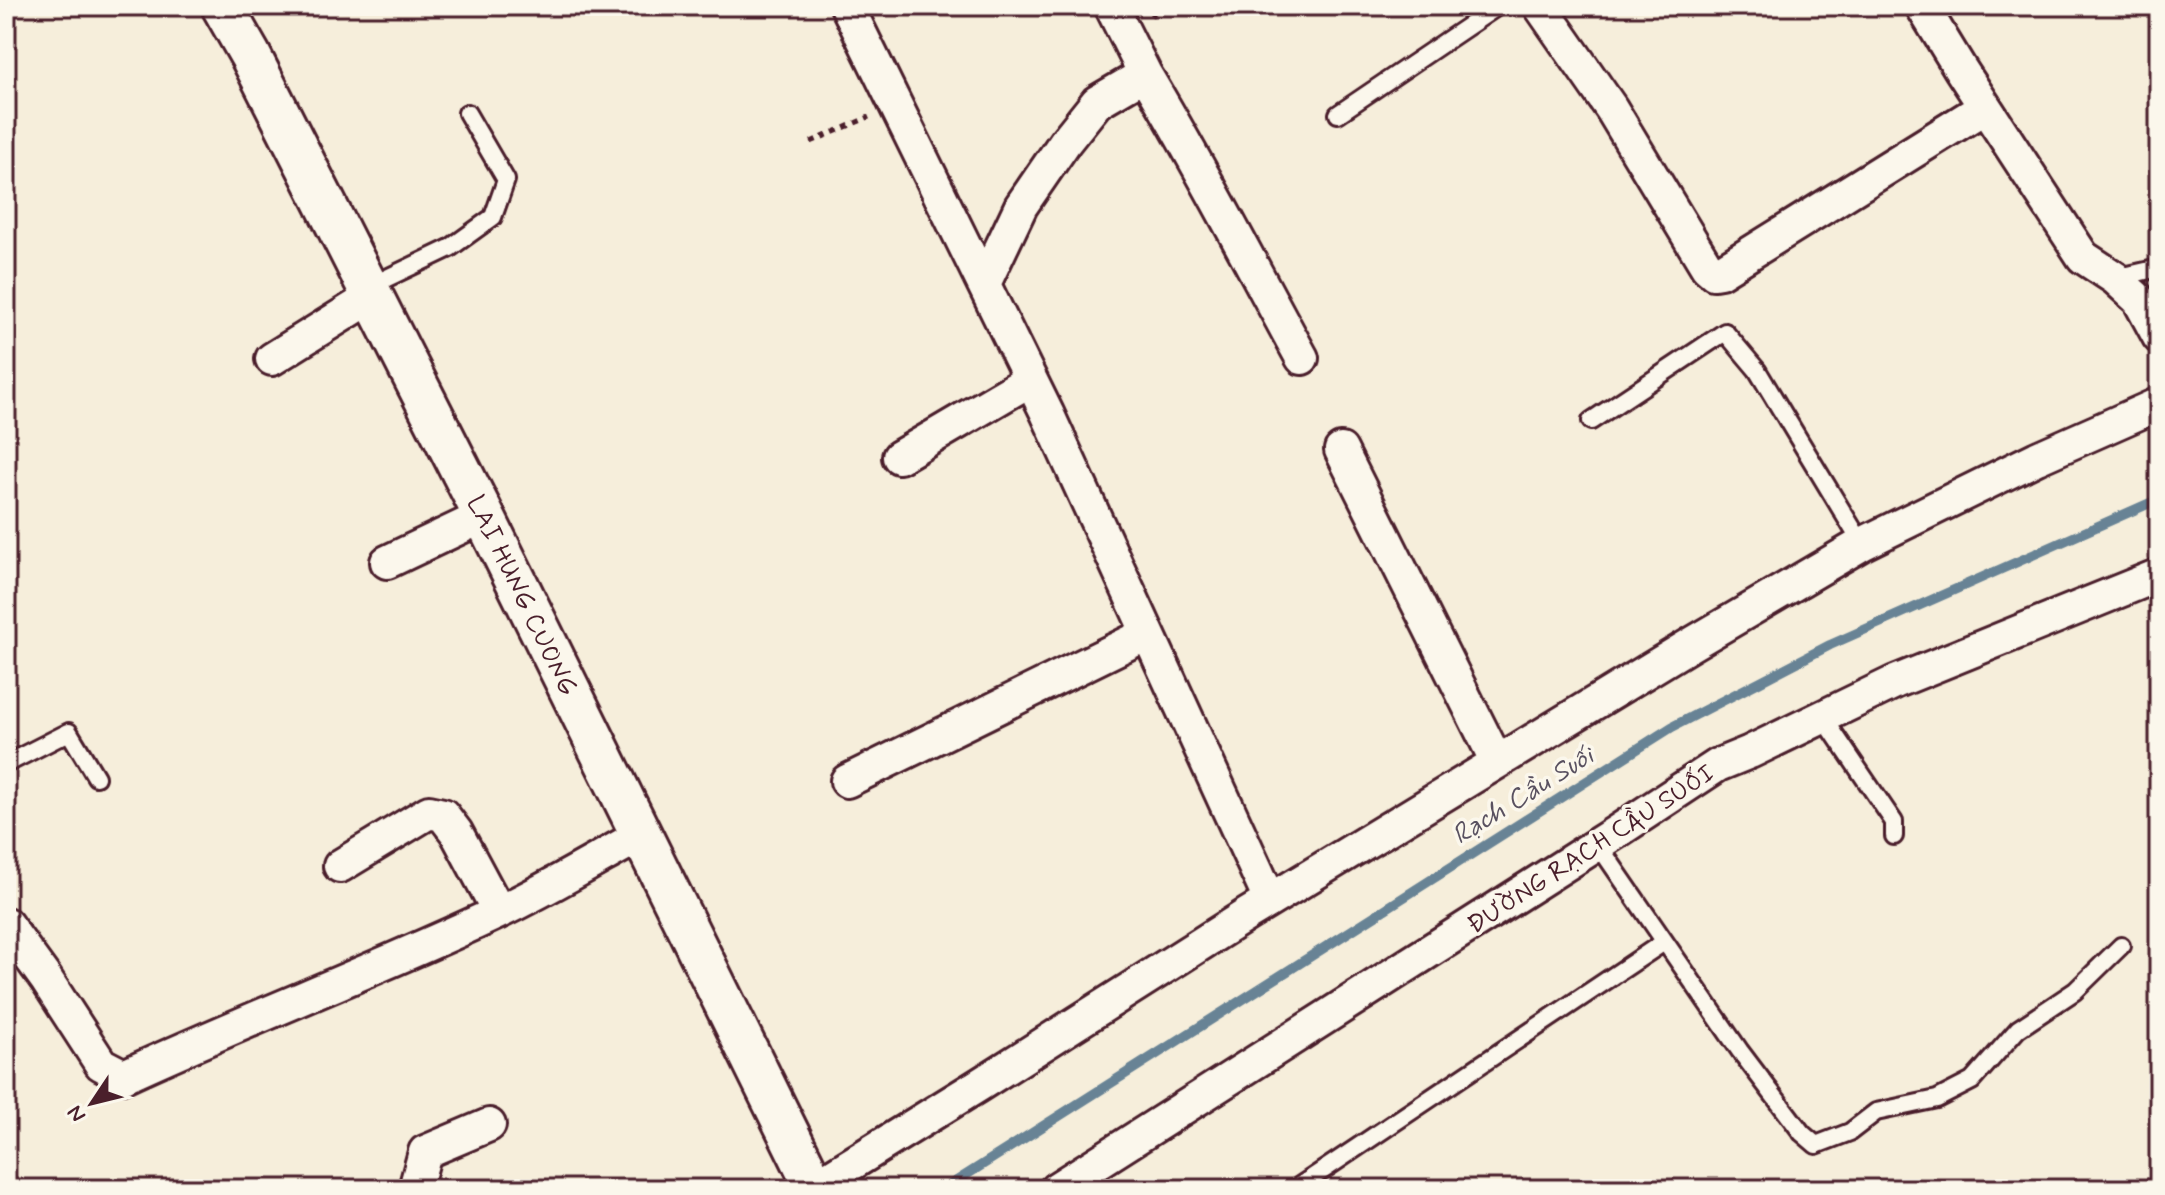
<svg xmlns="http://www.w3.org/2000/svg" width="2165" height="1195" font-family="Mynerve,sans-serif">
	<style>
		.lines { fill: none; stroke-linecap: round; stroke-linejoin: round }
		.stream { stroke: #678395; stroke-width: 10 }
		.service-casing { stroke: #4a1f2b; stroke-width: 22 }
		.minor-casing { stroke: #4a1f2b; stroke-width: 38 }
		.tertiary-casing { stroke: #4a1f2b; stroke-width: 46 }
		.path { stroke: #4a1f2b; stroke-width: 5; stroke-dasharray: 6 6; stroke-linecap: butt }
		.service { stroke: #fbf7ec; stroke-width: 16 }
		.minor { stroke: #fbf7ec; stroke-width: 32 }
		.tertiary { stroke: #fbf7ec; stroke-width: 40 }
		.labels { text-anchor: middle; stroke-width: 7; stroke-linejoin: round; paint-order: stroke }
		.street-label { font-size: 26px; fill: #4a1f2b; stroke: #fbf7ec }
		.water-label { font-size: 28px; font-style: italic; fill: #595160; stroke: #fbf7ec }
	</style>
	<rect width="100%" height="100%" fill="#f6eedb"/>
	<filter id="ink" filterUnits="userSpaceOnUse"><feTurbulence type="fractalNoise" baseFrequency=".0125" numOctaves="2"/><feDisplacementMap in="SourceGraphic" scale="16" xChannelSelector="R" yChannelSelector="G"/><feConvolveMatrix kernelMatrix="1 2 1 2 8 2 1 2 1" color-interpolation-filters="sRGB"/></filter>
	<g filter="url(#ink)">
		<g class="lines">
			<path class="stream" d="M944,1189L1672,727L1830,645L2159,499"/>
			<g class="service-casing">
				<path id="service" d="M1338,114L1498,6
					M2115,278L2159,268
					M368,287L450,248L493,217L506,180L467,113
					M1591,421L1725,332L1757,370L1862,544
					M1823,717L1894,822V836
					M6,764L69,732L96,777
					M1597,843L1740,1051L1802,1133L1816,1145L1850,1132L1876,1112L1937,1099L1972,1081L2018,1029L2075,991L2121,946
					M1295,1189L1664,942"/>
			</g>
			<g class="minor-casing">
				<path id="minor" d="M847,6L1047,413L1270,900
					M1111,6L1145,74
					M1540,6L1611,108L1707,267L1714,273L1720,272L1985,107
					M1922,6L1961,70L2083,257L2115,278L2139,300L2159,337
					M984,284L1021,206L1065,142L1097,102L1145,74C1201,167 1250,263 1302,358
					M272,359L373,296
					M1341,450L1497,762
					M899,457L1030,380
					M387,562L484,516
					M847,781L1147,634
					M340,866L429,812L443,815L456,832L499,912
					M6,924L46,979L101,1064L124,1076C247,1019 374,971 497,913C546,890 594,861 641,835
					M415,1189L425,1152L489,1125
					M811,1189L979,1085L1248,914L1690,645L1862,544L2037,458L2159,404
					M1056,1189L1618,831L1718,765L1750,752L1895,682L2159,575"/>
			</g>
			<g class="tertiary-casing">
				<path id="tertiary" d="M222,6L250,55L480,508L816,1189"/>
			</g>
			<path class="path" d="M1151,16L1159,6
				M811,142L869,117"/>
			<use href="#service" class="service"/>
			<use href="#minor" class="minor"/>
			<use href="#tertiary" class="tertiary"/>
		</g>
	</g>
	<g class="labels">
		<g class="street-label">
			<text transform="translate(523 595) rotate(64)" y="9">LAI HUNG CUONG</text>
			<text transform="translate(1590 848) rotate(-33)" y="9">ĐƯỜNG RẠCH CẦU SUỐI</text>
		</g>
		<g class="water-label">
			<text transform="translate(1522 794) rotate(-32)" y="10">Rạch Cầu Suối</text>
		</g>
	</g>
	<rect width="2165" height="1195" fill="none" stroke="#fbf7ec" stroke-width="32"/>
	<rect x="16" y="16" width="2133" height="1163" fill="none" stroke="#4a1f2b" stroke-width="3" filter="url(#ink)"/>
	<g transform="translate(92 1103) rotate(235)" stroke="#fbf7ec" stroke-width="6" paint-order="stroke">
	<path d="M0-6L14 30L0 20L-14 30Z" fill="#4a1f2b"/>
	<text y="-12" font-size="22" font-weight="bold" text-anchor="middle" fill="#4a1f2b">N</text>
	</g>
</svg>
